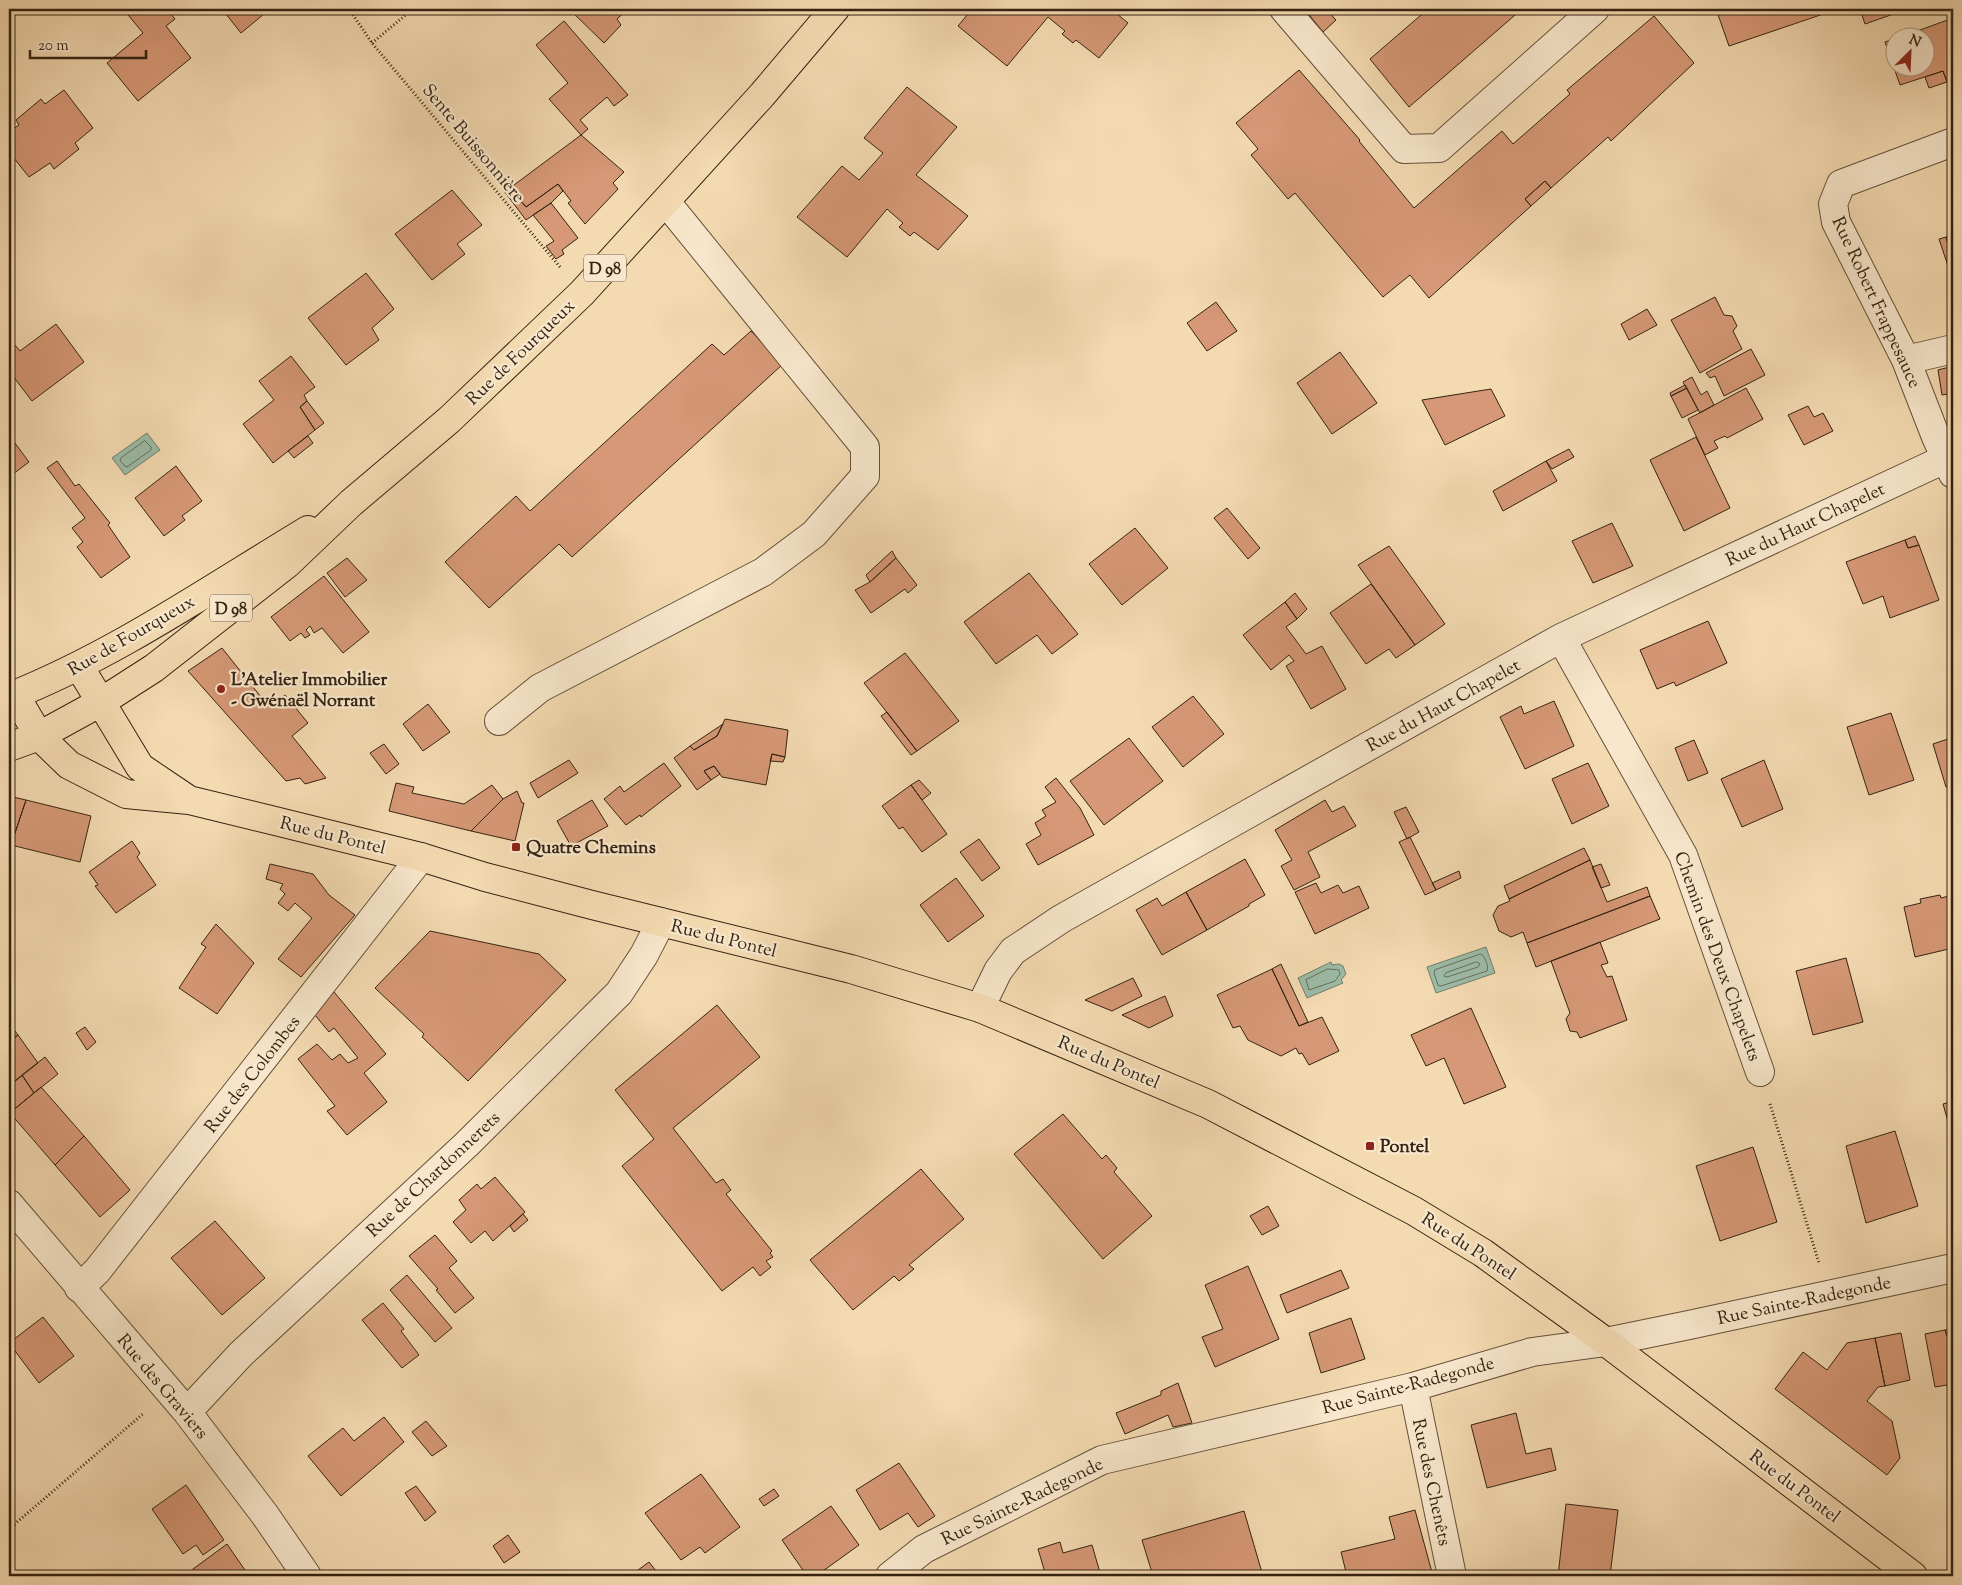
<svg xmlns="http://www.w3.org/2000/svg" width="1962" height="1585" font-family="'Sorts Mill Goudy',serif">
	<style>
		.water { fill: #9cbba7; stroke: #727e6b }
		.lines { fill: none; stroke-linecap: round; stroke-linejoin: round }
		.shore { stroke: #686f5c; stroke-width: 1 }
		.building { fill: #d69876; stroke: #342312 }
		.minor-casing { stroke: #64513a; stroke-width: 30 }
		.major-casing { stroke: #342312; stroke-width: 30 }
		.path { stroke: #342312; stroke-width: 3; stroke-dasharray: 1 2.5; stroke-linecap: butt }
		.minor { stroke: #f8e7cc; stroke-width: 28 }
		.major { stroke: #f4dab1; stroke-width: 28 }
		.poi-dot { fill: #8f2418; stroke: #f8e7cc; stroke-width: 2 }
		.labels { text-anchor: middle; stroke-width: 4.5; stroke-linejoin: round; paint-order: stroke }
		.shield { fill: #f8e7cc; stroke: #6f5e4a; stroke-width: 1 }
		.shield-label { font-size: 16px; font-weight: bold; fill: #342312 }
		.street-label { font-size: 18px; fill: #342312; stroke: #f8e7cc }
		.poi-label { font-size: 18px; font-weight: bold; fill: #342312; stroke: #f8e7cc; text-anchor: start }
	</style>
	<rect width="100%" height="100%" fill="#f4dab1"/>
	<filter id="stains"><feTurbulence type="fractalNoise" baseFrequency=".004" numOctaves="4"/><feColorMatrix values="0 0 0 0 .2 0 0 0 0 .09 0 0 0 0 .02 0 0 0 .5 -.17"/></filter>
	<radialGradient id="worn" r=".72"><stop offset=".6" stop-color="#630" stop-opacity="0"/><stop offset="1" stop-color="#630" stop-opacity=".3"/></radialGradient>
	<path class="water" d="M147,433L160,450L125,475L112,458Z
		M1486,947L1495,973L1436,993L1427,967Z
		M1331,962L1332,965L1339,964L1343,966L1346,974L1341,980L1343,983L1307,998L1298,978Z"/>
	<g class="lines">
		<path class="shore" d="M145,441L151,447V450L127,467L125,466L120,461L121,458Z
			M1481,954C1485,956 1489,967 1487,971L1441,986L1438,985L1434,973L1435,970Z
			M1477,962L1480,964L1478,967L1447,977L1444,976L1446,973Z
			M1328,969L1339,970L1340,974L1335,981L1309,990L1306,980Z"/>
	</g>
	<path class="building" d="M126,9H167L175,19L166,26L191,58L138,101L107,63L143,33L124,10Z
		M222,9H270L241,33Z
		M569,9H626L627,10L617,19L621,25L604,43Z
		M972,9H1111L1128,23L1099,58L1076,40L1073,43L1062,34L1065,31L1048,17L1007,66L958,26Z
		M1309,9H1326L1336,20L1323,32L1306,11Z
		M1428,9H1522L1409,107L1370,59Z
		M1716,9H1838L1729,46Z
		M1860,9H1904L1905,10L1865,24Z
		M1654,16L1694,63L1611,141L1608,137L1551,188L1545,181L1525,199L1531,206L1429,298L1410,275L1383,297L1295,193L1288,199L1251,155L1258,149L1236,123L1299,70L1360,140L1359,141L1414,208L1502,131L1513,144L1570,94L1567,90Z
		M1953,18V80L1947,82L1943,71L1900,85L1885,42L1894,39V68H1924V38H1898Z
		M564,21L628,95L614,106L607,97L580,120L588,129L581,135L549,99L568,83L536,45Z
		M1943,71L1947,82L1929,88L1925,77Z
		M907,87L957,127L916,175L968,216L938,250L914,232L910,236L899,227L903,223L887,209L847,257L797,217L842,166L859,180L883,153L864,138Z
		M64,90L93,128L75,143L79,149L54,169L50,163L29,177L9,152V132L19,125L16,120L41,99L45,104Z
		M581,135L624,172L613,183L618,189L585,224L568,203L571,201L558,184L526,207L510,188Z
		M1545,181L1551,188L1531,206L1525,199Z
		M558,184L563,191L551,203L526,220L504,191L510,188L526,207Z
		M452,190L482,225L457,244L465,254L432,280L395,234Z
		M551,203L578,238L562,250L564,254L556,259L546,246L554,241L533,215Z
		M1953,235V262L1946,237Z
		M1946,237L1953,262V265L1948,266L1939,239Z
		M366,273L394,309L372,328L379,340L346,365L308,318Z
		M1715,297L1724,315L1732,316L1737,326L1733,331L1742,349L1700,373L1671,320Z
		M1216,302L1237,331L1207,351L1187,323Z
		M1647,309L1657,325L1629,340L1621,324Z
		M56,324L84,362L32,401L9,371V348L14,344L20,351Z
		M751,331L783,364L572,557L559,544L489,608L445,562L516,496L530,511L712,344L724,355Z
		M1751,349L1765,375L1724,396L1715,376L1710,378L1706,373Z
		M1340,352L1377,403L1332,434L1297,383Z
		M291,356L315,387L304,395L307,401L300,407L315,430L273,463L243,424L274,400L259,381Z
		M1953,366V393L1942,395L1938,370Z
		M1692,377L1701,395L1707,391L1714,405L1700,413L1683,382Z
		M1685,385L1687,388L1671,396L1670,393Z
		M1687,388L1698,410L1682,418L1671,396Z
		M1746,388L1763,419L1727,438L1725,436L1714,441L1718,448L1705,455L1688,419Z
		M1491,389L1505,416L1445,445L1422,400Z
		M307,401L324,423L315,430L300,407Z
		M1808,406L1814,417L1823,413L1833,431L1804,445L1788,415Z
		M9,435L29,462L9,477Z
		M308,436L313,443L294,458L288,451Z
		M1696,437L1730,508L1684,531L1650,460Z
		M1569,449L1574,457L1552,469L1546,461Z
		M57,461L75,486L79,484L110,523L108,525L130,557L101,578L77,547L83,542L72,528L85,518L47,468Z
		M1546,461L1557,481L1503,511L1493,491Z
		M176,466L202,501L182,516L185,520L164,536L135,498Z
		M1227,508L1260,548L1248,559L1214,518Z
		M1612,523L1633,566L1593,583L1572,541Z
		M1135,528L1168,568L1122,605L1089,564Z
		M1915,536L1919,545L1908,548L1905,540Z
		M1905,540L1908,548L1919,545L1939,600L1890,618L1883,596L1863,604L1846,562Z
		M1389,546L1445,624L1415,645L1358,565Z
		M892,551L896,558L870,582L866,575Z
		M347,558L367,580L345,597L327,573Z
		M896,558L917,585L908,593L905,589L871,613L855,590L870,582Z
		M1029,573L1078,634L1052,654L1037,635L996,664L964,622Z
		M324,576L369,632L343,653L322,628L314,633L310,626L306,630L310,635L305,638L301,633L290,641L271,617Z
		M1371,584L1415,645L1396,658L1389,649L1366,664L1330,613Z
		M1295,593L1307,609L1297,619L1285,602Z
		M1285,602L1297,619L1286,627L1306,654L1322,646L1346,689L1311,709L1286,666L1294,661L1289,655L1271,670L1243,635Z
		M1708,621L1727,663L1676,686L1674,682L1657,689L1640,650Z
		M222,648L269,707L285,695L308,723L292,736L326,778L305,784L300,778L286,781L188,671Z
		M905,653L959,721L917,751L864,683Z
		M1193,696L1224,734L1183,767L1152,727Z
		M1554,701L1574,746L1525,769L1500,717L1521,706L1524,714Z
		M428,704L450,732L423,751L403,724Z
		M887,712L917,751L911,755L881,716Z
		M1891,713L1914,780L1869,795L1847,727Z
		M725,719L788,730L785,757L772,754L766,785L722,777L714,766L704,771L711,780L697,790L674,758L690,746L694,750L717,736Z
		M723,724L717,736L694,750L690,746Z
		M1129,738L1163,781L1104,825L1070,781Z
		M1951,738L1953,745V784L1946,787L1933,744Z
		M1694,740L1708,773L1688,781L1675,748Z
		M384,744L399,764L386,774L370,753Z
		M772,754L785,757L783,762L770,761Z
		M569,760L578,773L538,798L530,783Z
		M1764,760L1783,809L1742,827L1721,779Z
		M664,763L681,786L641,817L640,815L626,825L604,799L620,786L624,792Z
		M1588,763L1609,806L1572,824L1552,779Z
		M714,766L720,774L711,780L704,771Z
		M1056,778L1080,808L1094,835L1038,865L1026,844L1041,835L1035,823L1046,816L1042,810L1056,802L1045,787Z
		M919,780L931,793L922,800L911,785Z
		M396,783L414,787L412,793L464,804L492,785L503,799L471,831L389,811Z
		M911,785L947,834L922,852L903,827L899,829L882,806Z
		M517,791L522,803H524L515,841L471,831L503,799Z
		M9,796L26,800L12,842L9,841Z
		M26,800L91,816L80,862L11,845Z
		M592,800L608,826L571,846L557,821Z
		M1325,800L1332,812L1344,806L1356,826L1308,852L1320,877L1294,890L1281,866L1292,860L1275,830Z
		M1406,807L1419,832L1407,839L1394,812Z
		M1410,837L1436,890L1425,895L1399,842Z
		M979,839L1000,868L982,881L960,852Z
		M132,841L140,853L137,857L156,885L116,913L95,886L98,885L89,872Z
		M1584,848L1590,860L1509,899L1504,886Z
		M1245,859L1265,895L1249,904V906L1207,930L1186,892Z
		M1590,860L1607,902L1647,887L1650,896L1527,943L1523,932L1511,937L1499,931L1493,915L1498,906L1510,901L1509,899Z
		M270,864L313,874L329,895L355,915L301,977L278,959L312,918L295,903L288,911L278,903L285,894L280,889L283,884L266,879Z
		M1601,864L1610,885L1601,888L1592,867Z
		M1459,871L1461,878L1436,890L1432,883Z
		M956,878L984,916L948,942L920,905Z
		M1316,883L1321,893L1338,885L1343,893L1359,886L1369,908L1315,934L1295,892Z
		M1186,892L1207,930L1162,955L1136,910L1157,898L1162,906Z
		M1940,895L1941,898L1953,895V948L1915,957L1904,907L1921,903L1920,899Z
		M1650,896L1660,919L1536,967L1527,943Z
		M216,924L254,963L217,1014L179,988L206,947L201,944Z
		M430,931L539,954L566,980L468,1081L422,1037L424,1034L375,988Z
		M1600,942L1608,963L1601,965L1607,977L1612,976L1627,1020L1580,1038L1577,1032L1570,1031L1566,1019L1570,1013L1551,961Z
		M1846,958L1863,1022L1813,1035L1796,971Z
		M1281,964L1308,1022L1299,1026L1272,969Z
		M1272,969L1299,1026L1322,1017L1339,1051L1309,1065L1302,1053L1299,1054L1296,1048L1281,1056L1248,1040L1240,1026L1233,1028L1217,995Z
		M1133,978L1142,996L1112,1011L1085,1000Z
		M329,986L386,1054L364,1073L387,1102L347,1135L327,1111L335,1106L298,1059L317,1044L332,1060L340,1054L348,1063L358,1058L334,1028L329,1032L310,1009Z
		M1165,996L1173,1016L1149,1028L1122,1015Z
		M717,1005L760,1057L673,1128L716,1183L723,1179L731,1190L726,1194L772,1251L770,1253L773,1257L766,1261L771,1267L760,1276L753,1267L722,1291L622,1166L654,1139L615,1090Z
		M1471,1008L1506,1087L1464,1104L1444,1058L1426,1066L1411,1035Z
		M9,1023L18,1035L9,1042Z
		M85,1027L96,1042L87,1050L76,1033Z
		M18,1035L38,1063L9,1086V1042Z
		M45,1057L58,1074L34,1093L22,1075Z
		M22,1075L34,1093L12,1111L9,1106V1086Z
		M41,1087L84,1136L55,1165L10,1113Z
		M1953,1101V1139L1943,1104Z
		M1063,1114L1102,1159L1106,1155L1117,1168L1114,1172L1152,1216L1103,1259L1014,1154Z
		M1895,1131L1918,1206L1866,1223L1846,1146Z
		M84,1136L130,1190L100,1217L55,1165Z
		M1753,1147L1777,1222L1720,1241L1696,1166Z
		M921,1169L964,1219L909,1265L914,1269L899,1281L894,1276L853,1310L810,1260Z
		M495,1177L525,1212L493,1241L485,1231L471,1243L453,1222L466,1210L459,1200L477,1184L481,1189Z
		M1268,1206L1279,1226L1262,1235L1250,1216Z
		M523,1214L528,1220L514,1232L510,1226Z
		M215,1221L265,1278L222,1315L171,1258Z
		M435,1235L457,1261L449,1268L474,1298L455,1313L436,1290L438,1289L409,1256Z
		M1248,1266L1279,1339L1215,1367L1202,1337L1223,1329L1205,1285Z
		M1341,1270L1349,1288L1287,1313L1280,1295Z
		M407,1275L452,1328L435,1342L390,1290Z
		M383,1303L404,1329L401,1331L419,1355L402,1368L362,1320Z
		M43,1317L74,1356L39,1383L9,1343Z
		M1351,1318L1365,1359L1321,1373L1309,1333Z
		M1953,1329V1334L1947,1336L1945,1330Z
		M1945,1330L1947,1336L1953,1334V1384L1935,1387L1925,1334Z
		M1901,1333L1910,1380L1885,1386L1875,1338Z
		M1875,1338L1885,1386L1878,1387L1867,1401L1892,1421L1900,1458L1887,1475L1775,1389L1803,1352L1827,1370L1847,1343Z
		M1178,1383L1192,1423L1173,1427L1168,1415L1125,1434L1116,1413L1161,1395V1391Z
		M1516,1413L1526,1454L1551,1448L1556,1470L1487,1488L1471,1425Z
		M384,1417L404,1442L341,1496L308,1456L343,1428L354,1441Z
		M426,1421L447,1446L432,1456L412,1432Z
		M899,1463L935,1516L918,1527L908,1513L880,1530L856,1490Z
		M701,1474L740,1527L705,1553L700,1547L681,1560L645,1513Z
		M186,1485L224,1540L203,1555L196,1545L183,1554L152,1509Z
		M416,1486L436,1512L425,1521L405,1493Z
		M774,1489L779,1496L764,1506L759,1499Z
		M1566,1504L1618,1510L1610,1576H1558Z
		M831,1506L859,1545L816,1576H807L782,1540Z
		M1415,1510L1433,1576H1347L1341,1552L1395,1539L1389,1517Z
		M1244,1511L1263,1576H1153L1142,1540Z
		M508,1535L520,1552L504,1563L493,1546Z
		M1060,1542L1063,1553L1092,1545L1101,1576H1046L1038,1549Z
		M227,1544L247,1573L243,1576H192L189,1572Z
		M649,1562L660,1576H630Z"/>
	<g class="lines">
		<g class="minor-casing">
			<path id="minor" d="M1284,9L1404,149L1439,148L1595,9
				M1953,142L1841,184L1833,204L1836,222L1906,360L1936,437L1953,474
				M1906,360L1953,349
				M1561,638L1683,855L1760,1072
				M499,721L540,688L763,572L814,534L865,476V447L666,202
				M980,1008L998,971L1013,951L1061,919L1561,638L1947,458
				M9,1204L187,1412L265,1515L307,1576
				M79,1288L97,1271L421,857
				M1413,1387L1452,1576
				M187,1412L241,1354L467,1144L619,993L644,955L661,922
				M890,1576L924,1549L1102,1460L1413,1387L1532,1352L1606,1342L1689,1325L1953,1268"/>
		</g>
		<g class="major-casing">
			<path id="major" d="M79,666L140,767L186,798
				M15,695L39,736L69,765L126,794L189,800L271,820L421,857L485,877L592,905L851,969L980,1008L1208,1104L1414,1211L1483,1253L1606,1342L1913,1576
				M9,697C115,655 210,589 308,530
				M9,747L39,736L101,702L154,668L287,564L351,503L449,420L582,293L762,95L835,9"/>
		</g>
		<path class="path" d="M349,9L372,43L560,267
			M372,43L413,9
			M1770,1104L1819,1263
			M9,1529L144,1413"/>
		<use href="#minor" class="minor"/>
		<use href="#major" class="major"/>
	</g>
	<g class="poi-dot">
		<circle cx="221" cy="689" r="5"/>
		<rect x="511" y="842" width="10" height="10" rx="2.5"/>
		<rect x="1365" y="1141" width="10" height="10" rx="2.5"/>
	</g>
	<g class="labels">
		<g class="shield">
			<rect x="584" y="254.5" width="42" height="27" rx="4"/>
			<rect x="210" y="594.5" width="42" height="27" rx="4"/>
		</g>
		<g class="shield-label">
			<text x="605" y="274">D 98</text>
			<text x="231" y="614">D 98</text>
		</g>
		<g class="street-label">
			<text transform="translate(474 143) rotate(50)" y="6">Sente Buissonnière</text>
			<text transform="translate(1877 302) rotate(65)" y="6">Rue Robert Frappesauce</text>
			<text transform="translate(520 352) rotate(-44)" y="6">Rue de Fourqueux</text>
			<text transform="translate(1805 524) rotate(-25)" y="6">Rue du Haut Chapelet</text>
			<text transform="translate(131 635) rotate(-30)" y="6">Rue de Fourqueux</text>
			<text transform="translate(1443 705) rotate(-29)" y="6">Rue du Haut Chapelet</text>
			<text transform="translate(333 835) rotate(14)" y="6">Rue du Pontel</text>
			<text transform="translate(724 938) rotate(14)" y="6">Rue du Pontel</text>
			<text transform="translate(1718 956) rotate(70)" y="6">Chemin des Deux Chapelets</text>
			<text transform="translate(1109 1062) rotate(23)" y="6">Rue du Pontel</text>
			<text transform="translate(252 1074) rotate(-52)" y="6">Rue des Colombes</text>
			<text transform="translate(433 1174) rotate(-43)" y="6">Rue de Chardonnerets</text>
			<text transform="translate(1469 1246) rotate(33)" y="6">Rue du Pontel</text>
			<text transform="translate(1804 1300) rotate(-12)" y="6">Rue Sainte-Radegonde</text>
			<text transform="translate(1408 1385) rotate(-15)" y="6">Rue Sainte-Radegonde</text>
			<text transform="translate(163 1386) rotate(50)" y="6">Rue des Graviers</text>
			<text transform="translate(1432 1482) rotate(78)" y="6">Rue des Chenêts</text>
			<text transform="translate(1795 1486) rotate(37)" y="6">Rue du Pontel</text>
			<text transform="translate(1022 1501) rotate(-26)" y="6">Rue Sainte-Radegonde</text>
		</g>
		<g class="poi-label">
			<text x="231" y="685">L'Atelier Immobilier<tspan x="231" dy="21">- Gwénaël Norrant</tspan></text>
			<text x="526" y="853">Quatre Chemins</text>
			<text x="1380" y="1152">Pontel</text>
		</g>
	</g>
	<rect width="1962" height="1585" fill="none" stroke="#f4dab1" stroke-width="30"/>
	<rect x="10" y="10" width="1942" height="1565" fill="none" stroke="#342312" stroke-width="2.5"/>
	<rect x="15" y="15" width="1932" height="1555" fill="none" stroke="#342312"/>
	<g transform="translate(1910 52) rotate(24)"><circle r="24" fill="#f8e7cc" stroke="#aa9982"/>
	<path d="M0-4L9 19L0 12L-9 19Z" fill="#8f2418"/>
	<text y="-8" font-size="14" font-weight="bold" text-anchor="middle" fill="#342312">N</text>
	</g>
	<path d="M30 50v8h116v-8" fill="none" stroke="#342312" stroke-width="2.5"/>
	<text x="38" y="50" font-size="15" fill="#342312" stroke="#f8e7cc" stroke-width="4" paint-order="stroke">20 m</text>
	<rect width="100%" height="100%" filter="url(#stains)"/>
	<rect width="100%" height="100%" fill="url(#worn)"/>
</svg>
